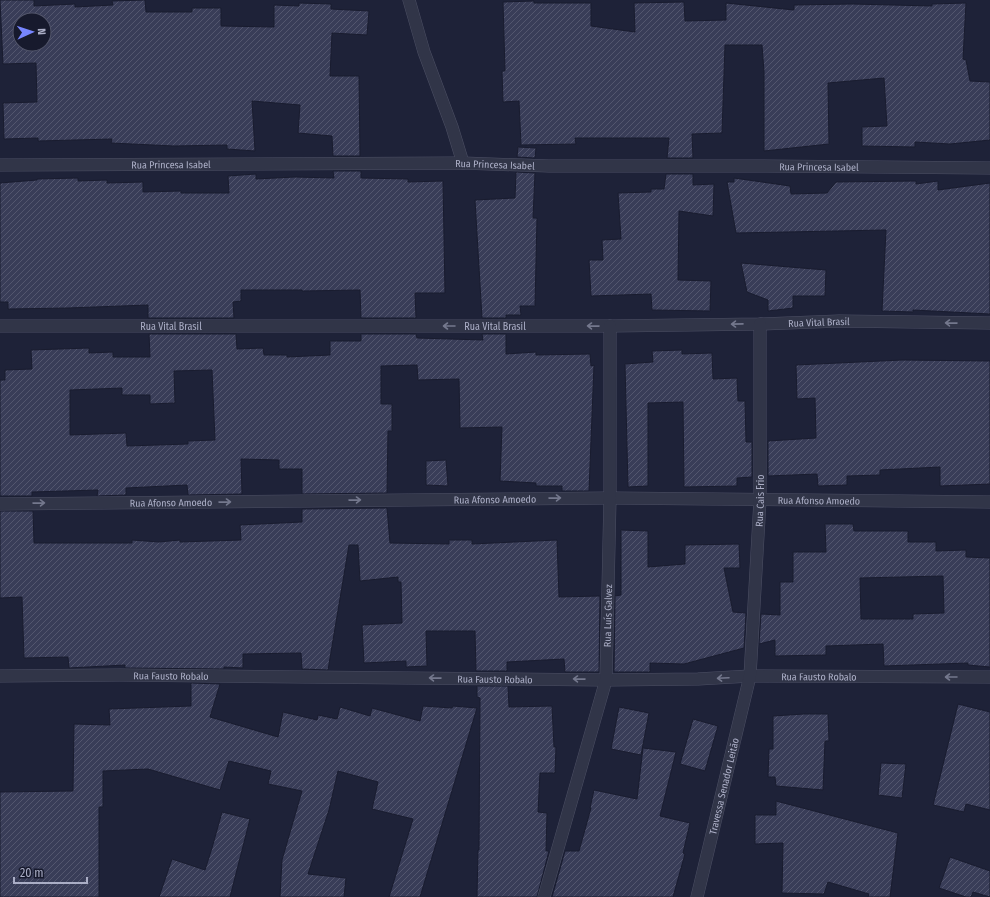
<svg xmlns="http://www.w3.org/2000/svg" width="990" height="897" font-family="'Fira Sans Condensed',sans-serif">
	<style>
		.building { fill: url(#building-hatch); stroke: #191c2f; fill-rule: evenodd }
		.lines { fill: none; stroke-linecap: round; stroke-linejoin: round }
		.minor-casing { stroke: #4c4f64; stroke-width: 13 }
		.minor { stroke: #313548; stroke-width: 12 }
		.oneway { stroke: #74788d }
		.labels { text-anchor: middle; stroke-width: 3; stroke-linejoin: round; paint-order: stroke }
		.street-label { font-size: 10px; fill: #abaec6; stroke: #171a2d }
	</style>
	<defs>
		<pattern id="building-hatch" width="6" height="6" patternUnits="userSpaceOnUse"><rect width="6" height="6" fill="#393d58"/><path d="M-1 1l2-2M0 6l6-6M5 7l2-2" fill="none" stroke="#53566e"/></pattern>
	</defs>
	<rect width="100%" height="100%" fill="#1e2238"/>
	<path class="building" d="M0,0H34V6L75,4V7L113,5L112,1L145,0L146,12H192V8H221V26L274,27V5L299,6V3L331,4V9L369,11L367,35L332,33L330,76H359L360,156H333L332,136L298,133L300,105L252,101L255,151L227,149V145L174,146L111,143L112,139L38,141V138L4,139L3,103L37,102L36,63L3,64ZM20,20H44V44H20Z
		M534,1V3H591V26L635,32L634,3L684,2L685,21L726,20V3L794,10V5L852,4L932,6V4L966,3L963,59L966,60L970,81L990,82V140L950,144L915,142V147L862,146V127L887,126L884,78L828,83L829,144L764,151V72L762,45H725L722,133L692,134L693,158H667L669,138H575L576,144L521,145L519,101L503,102L502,71H505L503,2Z
		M518,147L536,148L535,158L517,157Z
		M333,171H361V178L408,179V182L443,181L445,293H415L416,318H361L360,290L302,291V290H241V301L233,302L234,318H148V305L68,308L8,309V302H0V183L37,180V179L78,178V181L107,180V183L143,182V192L181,191V193H229L228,176L256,174V179L295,177L334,178Z
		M516,172L535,173L533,218H537L535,306H520L521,315H506V318H482L475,200L515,198Z
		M666,174H693V185L714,184L713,216L679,211L678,280L711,281L710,311L652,310L651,294L591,296L589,260H603L602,240L621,239L618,193L651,192V189H664Z
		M734,178L790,186L791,194L827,193L836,182L916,181V184L938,181V190L990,183V314L913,310V312L882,311L886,230L736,233L727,182H734Z
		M741,263L826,270L825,296H793V308L768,311V300L747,292Z
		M149,334H236L237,349L263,348L264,355H287V357L330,355V341H361V334H416L417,338L483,340L482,334H506V354L536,352V355L590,354L591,366L594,365L589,491H562V486H536V483L500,481L502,427L460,428L459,379L418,380L417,365L381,366V404H392V431H388L387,493L302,494V469H279V460L241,459L242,494L188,495L187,485L126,488V495L97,496L98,490L32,492V496H0V380H5V370L32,369L31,350L89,348V353L113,352V357H150ZM212,370L215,440L188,441V444L127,446L126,433L70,435V390L122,388V395H150V404L175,403L174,371Z
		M682,350V354L712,353L713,379L737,378L738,401H745L746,442H752V477L737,478V486L684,487L683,402L648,403V486L628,487L625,364L653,362L652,351Z
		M902,360L990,361V484L940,486V467L880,470V475L847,476V485L818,486L817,474L768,476V441L816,438L815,398L797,399L796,365Z
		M446,460L448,486L426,485V461Z
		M387,508L390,543L449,544V540H472V544L557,540L559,597L600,596L599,672H565L564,659L507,662V671H476L475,631H426L427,666L406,667V661L364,663L362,625L402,623L401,582H398V577L360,581L358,545H349L328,670L302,669L301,653L243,654V668L224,667V669L125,668V665L69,668L68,657L24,658L22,597L0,598V511H33L34,543H132V540L159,542L180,540V542L241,540L240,525L302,522V509Z
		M825,524H853L854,531H908V542H936V551L966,550V557L990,558V667L968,665V663L884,666L883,644L826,646V655L775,656V640L759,644L761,614L780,615V582H793V552H826ZM943,576L944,613L913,614V619H861L860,578Z
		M621,530L648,531V567L685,564V545L739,544L740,568H724L733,612L746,613L744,648L684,664L650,663V672H614L615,596L621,595Z
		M191,683L220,684L210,717L278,737L283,712L317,720L318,715L337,719L340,707L370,716L372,708L420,721L423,706L452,708L453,706L477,708L420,897H389L413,819L372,809L378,782L338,771L329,810L308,874L346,878L344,897H280L282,860L302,791L268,784L271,771L229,761L220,790L148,769L103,771V807H99V897H0V792L73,791L74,724L110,725L109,709L191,706Z
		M477,686H508L509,707L552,706L554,747H556L555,773H540L538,812L547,813L546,851H549L537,897H477L478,850H479L480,698L477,697Z
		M958,704L990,712V810L966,804L964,812L933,805Z
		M619,707L649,713L641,755L611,749Z
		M804,714H828L829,741H825L823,790L776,786L775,777H768L769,749H773V716Z
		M693,719L718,726L705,771L680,764Z
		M643,748L676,752L660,816L690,823L683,853L685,854L673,897H552L565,851H579L591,808H590L594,790L637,799Z
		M881,763L906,764L902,798L878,795Z
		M776,801L898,833L890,897H868L869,894L828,882L824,894L782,893L783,843L755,844V815H776Z
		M222,812L250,819L230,897H159L172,859L205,870L212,848Z
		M950,857L990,871V897L973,892L971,897H966L939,888Z"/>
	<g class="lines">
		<g class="minor-casing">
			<g id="minor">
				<path d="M409,0L424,52L452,127L463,163"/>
				<path id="s1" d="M0,165L463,163L549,166H764L990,168"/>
				<path id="s2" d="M0,326H610L760,324L839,321L990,323"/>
				<path id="s3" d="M0,504L610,498L990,502"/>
				<path id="s4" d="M0,676L120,675L606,680L698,679L750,676L990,677"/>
				<path id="s5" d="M544,897L606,680L610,498V326"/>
				<path id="s6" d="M697,897L750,676L760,500V324"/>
			</g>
		</g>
		<use href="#minor" class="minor"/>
	</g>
	<defs><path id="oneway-shaft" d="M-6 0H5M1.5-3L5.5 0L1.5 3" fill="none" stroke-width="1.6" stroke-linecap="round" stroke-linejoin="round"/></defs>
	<g class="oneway">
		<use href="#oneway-shaft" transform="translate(951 323) rotate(-179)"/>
		<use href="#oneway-shaft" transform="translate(737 324) rotate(179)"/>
		<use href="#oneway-shaft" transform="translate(449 326) rotate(180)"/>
		<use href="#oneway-shaft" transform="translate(593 326) rotate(-179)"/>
		<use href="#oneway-shaft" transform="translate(555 498) rotate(-1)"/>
		<use href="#oneway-shaft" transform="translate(355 500) rotate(-1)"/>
		<use href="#oneway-shaft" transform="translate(225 502) rotate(-1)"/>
		<use href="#oneway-shaft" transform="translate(39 503) rotate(-1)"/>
		<use href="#oneway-shaft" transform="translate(951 677) rotate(-180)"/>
		<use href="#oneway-shaft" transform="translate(435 678) rotate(-179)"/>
		<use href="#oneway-shaft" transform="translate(723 678) rotate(177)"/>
		<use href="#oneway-shaft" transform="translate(579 679) rotate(-179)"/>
	</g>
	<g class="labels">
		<g class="street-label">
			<text dy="4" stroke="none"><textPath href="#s1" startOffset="171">Rua Princesa Isabel</textPath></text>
			<text dy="4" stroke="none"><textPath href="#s1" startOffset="495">Rua Princesa Isabel</textPath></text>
			<text dy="4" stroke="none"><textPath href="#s1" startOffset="819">Rua Princesa Isabel</textPath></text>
			<text dy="4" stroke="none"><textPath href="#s2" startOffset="819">Rua Vital Brasil</textPath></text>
			<text dy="4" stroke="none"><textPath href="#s2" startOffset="171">Rua Vital Brasil</textPath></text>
			<text dy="4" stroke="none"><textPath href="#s2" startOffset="495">Rua Vital Brasil</textPath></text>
			<text dy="4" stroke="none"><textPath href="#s3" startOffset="495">Rua Afonso Amoedo</textPath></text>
			<text dy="4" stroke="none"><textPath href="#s6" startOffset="403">Rua Cais Frio</textPath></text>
			<text dy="4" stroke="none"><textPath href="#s3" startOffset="819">Rua Afonso Amoedo</textPath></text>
			<text dy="4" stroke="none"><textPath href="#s3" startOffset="171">Rua Afonso Amoedo</textPath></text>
			<text dy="4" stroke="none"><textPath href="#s5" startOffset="290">Rua Luís Galvez</textPath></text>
			<text dy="4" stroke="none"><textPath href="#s4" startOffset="171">Rua Fausto Robalo</textPath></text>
			<text dy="4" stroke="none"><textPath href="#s4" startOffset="819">Rua Fausto Robalo</textPath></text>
			<text dy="4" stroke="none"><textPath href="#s4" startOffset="495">Rua Fausto Robalo</textPath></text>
			<text dy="4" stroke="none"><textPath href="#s6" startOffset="114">Travessa Senador Leitão</textPath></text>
		</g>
	</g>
	<g transform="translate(32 32) rotate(87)"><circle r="19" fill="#171a2d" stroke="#52556a"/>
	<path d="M0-3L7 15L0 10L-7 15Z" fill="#7786ff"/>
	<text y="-6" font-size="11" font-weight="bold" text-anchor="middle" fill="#abaec6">N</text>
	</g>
	<path d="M14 877v6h73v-6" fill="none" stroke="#abaec6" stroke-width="2"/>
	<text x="20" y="877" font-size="12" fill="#abaec6" stroke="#171a2d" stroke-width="3" paint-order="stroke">20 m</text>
</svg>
